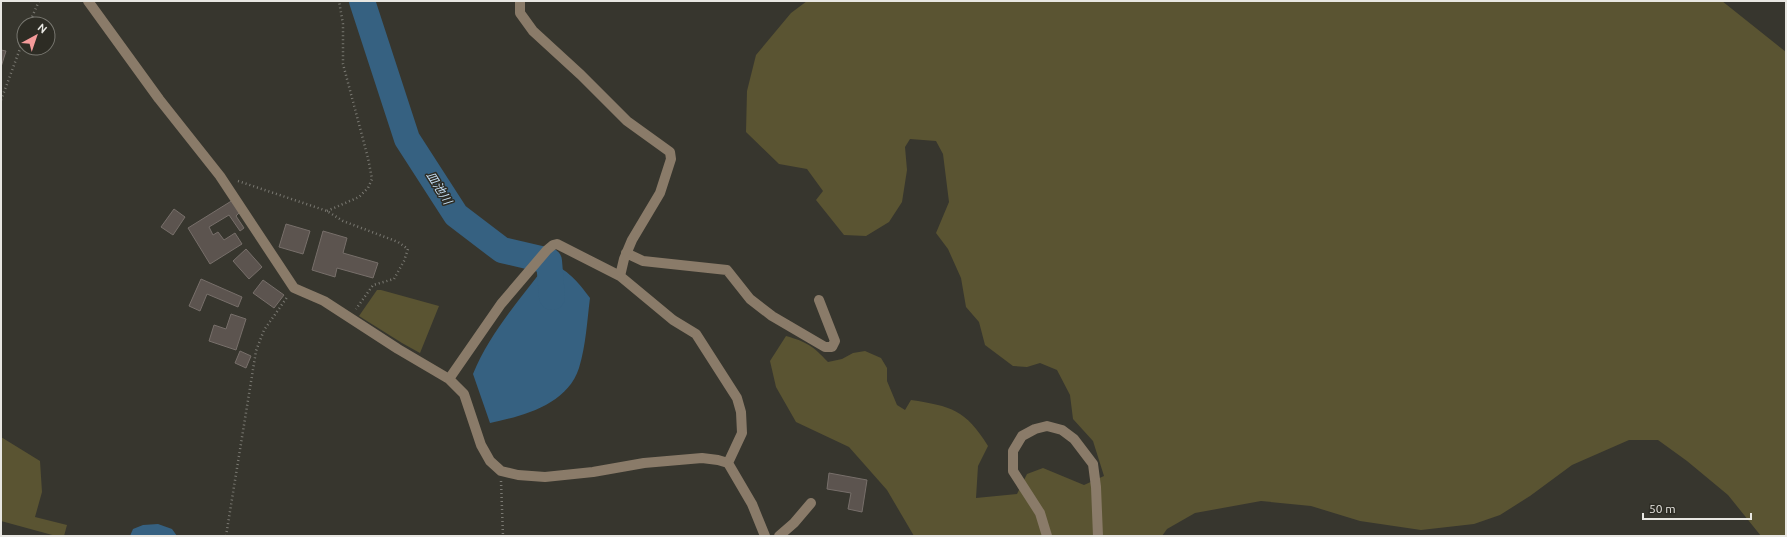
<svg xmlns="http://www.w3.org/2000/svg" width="1787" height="537" font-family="Ubuntu,'Noto Sans JP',sans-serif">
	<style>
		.green { fill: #5a5432 }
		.water { fill: #366181 }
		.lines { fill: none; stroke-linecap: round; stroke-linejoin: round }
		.river { stroke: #366181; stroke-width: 26 }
		.building { fill: #5c544f; stroke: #776f6a }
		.path { stroke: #7a7972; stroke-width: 2.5; stroke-dasharray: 1 3; stroke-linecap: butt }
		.minor { stroke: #8a7b69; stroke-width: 10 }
		.labels { text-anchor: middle; stroke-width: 3; stroke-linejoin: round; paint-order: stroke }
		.water-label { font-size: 12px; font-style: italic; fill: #c4def3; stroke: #2d2c24 }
	</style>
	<rect width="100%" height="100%" fill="#37362e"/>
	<path class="green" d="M807,1H1722L1786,52V536H1761L1728,495L1687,461L1658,440H1629L1572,465L1530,496L1500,515L1474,524L1421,530L1360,521L1311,506L1261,501L1195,513L1167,529L1162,536H914L887,490L849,447L796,422L776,387L770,361L786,336C807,342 813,346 828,362L842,359L853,353L865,351L881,358L887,368V381L897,405L905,410L911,400C951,406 966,410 988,446L978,466L976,498L1017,494L1027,474L1043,468L1084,485L1104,476L1093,441L1073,419L1070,395L1057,370L1040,363L1027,367L1013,366L985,345L979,322L966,307L961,278L948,249L936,233L949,202L943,154L936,141L910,139L905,147L907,170L902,202L889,222L866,236L844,235L816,200L823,191L807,169L779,164L746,132L747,91L756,55L791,13Z
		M377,290H381L439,306L420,353L402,343L359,316Z
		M1,437L40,461L42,492L35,517L67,525L64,536H56L1,521Z"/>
	<path class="water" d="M549,261C568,271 577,280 590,298C587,321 586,345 579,368C567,405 523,416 490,423L473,374C490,332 522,297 549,261Z
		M158,524L172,529L177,536H130L133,529L143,525Z"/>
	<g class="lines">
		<path class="river" d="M362,1L407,139L456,215L502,250L549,261L552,297"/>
	</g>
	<path class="building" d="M1,50L6,51L1,67Z
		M233,200L240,212L236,216L244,228L240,231L229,215L209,227L213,235L218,232L224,240L235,233L242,244L210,264L188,228Z
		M174,209L185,217L173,235L161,227Z
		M286,224L310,231L303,254L279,247Z
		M323,231L347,238L343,253L378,263L373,278L337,268L335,277L312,270Z
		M246,249L262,267L249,279L233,261Z
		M201,279L242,297L238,307L207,294L200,311L189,306Z
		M263,280L284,295L274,308L253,293Z
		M231,314L246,319L236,350L209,341L214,325L226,329Z
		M240,351L251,356L246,368L235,363Z
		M829,473L867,480L862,512L848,509L851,493L827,489Z"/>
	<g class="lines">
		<path class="path" d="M29,24L39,1
			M1,100L24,38
			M238,181L327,211L343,221L398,242L408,249L404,261L394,279L373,285L356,309
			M327,211L359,197L368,188L372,179L368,158L343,64V24L339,1
			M501,481L503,536
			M226,536L256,351L264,330L288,296"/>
		<path class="minor" d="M88,1L159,99L220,176L294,288L324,301L398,349L449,379L464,394L481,445L490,461L501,471L518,475L545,477L593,472L644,463L702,458L718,460L728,463L752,504L765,536
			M520,1V13L533,31L581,75L627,121L670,152L671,159L660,193L632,240L624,259L620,276
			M626,253L643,261L727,270L750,299L772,316L825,347H832L835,341L819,300
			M449,379L501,304L547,250L553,245L557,244L620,276L673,320L696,334L737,398L741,412L742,433L728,463
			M779,536L794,523L811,503
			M1047,536L1040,513L1013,471V451L1022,436L1035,429L1047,426L1062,430L1074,439L1093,464L1096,487L1098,536"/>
	</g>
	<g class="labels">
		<g class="water-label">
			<text transform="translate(439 188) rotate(58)" y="4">皿池川</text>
		</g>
	</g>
	<rect width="1787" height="537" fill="none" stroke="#e8e7e2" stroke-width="4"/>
	<g transform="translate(36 36) rotate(40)"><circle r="19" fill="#2d2c24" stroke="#787770"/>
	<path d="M0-3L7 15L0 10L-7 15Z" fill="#f59b9a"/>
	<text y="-6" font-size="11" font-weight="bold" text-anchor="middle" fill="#e8e7e2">N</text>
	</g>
	<path d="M1643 513v6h108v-6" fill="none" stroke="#e8e7e2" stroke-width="2"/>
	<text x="1649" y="513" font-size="12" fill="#e8e7e2" stroke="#2d2c24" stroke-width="3" paint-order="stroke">50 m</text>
</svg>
